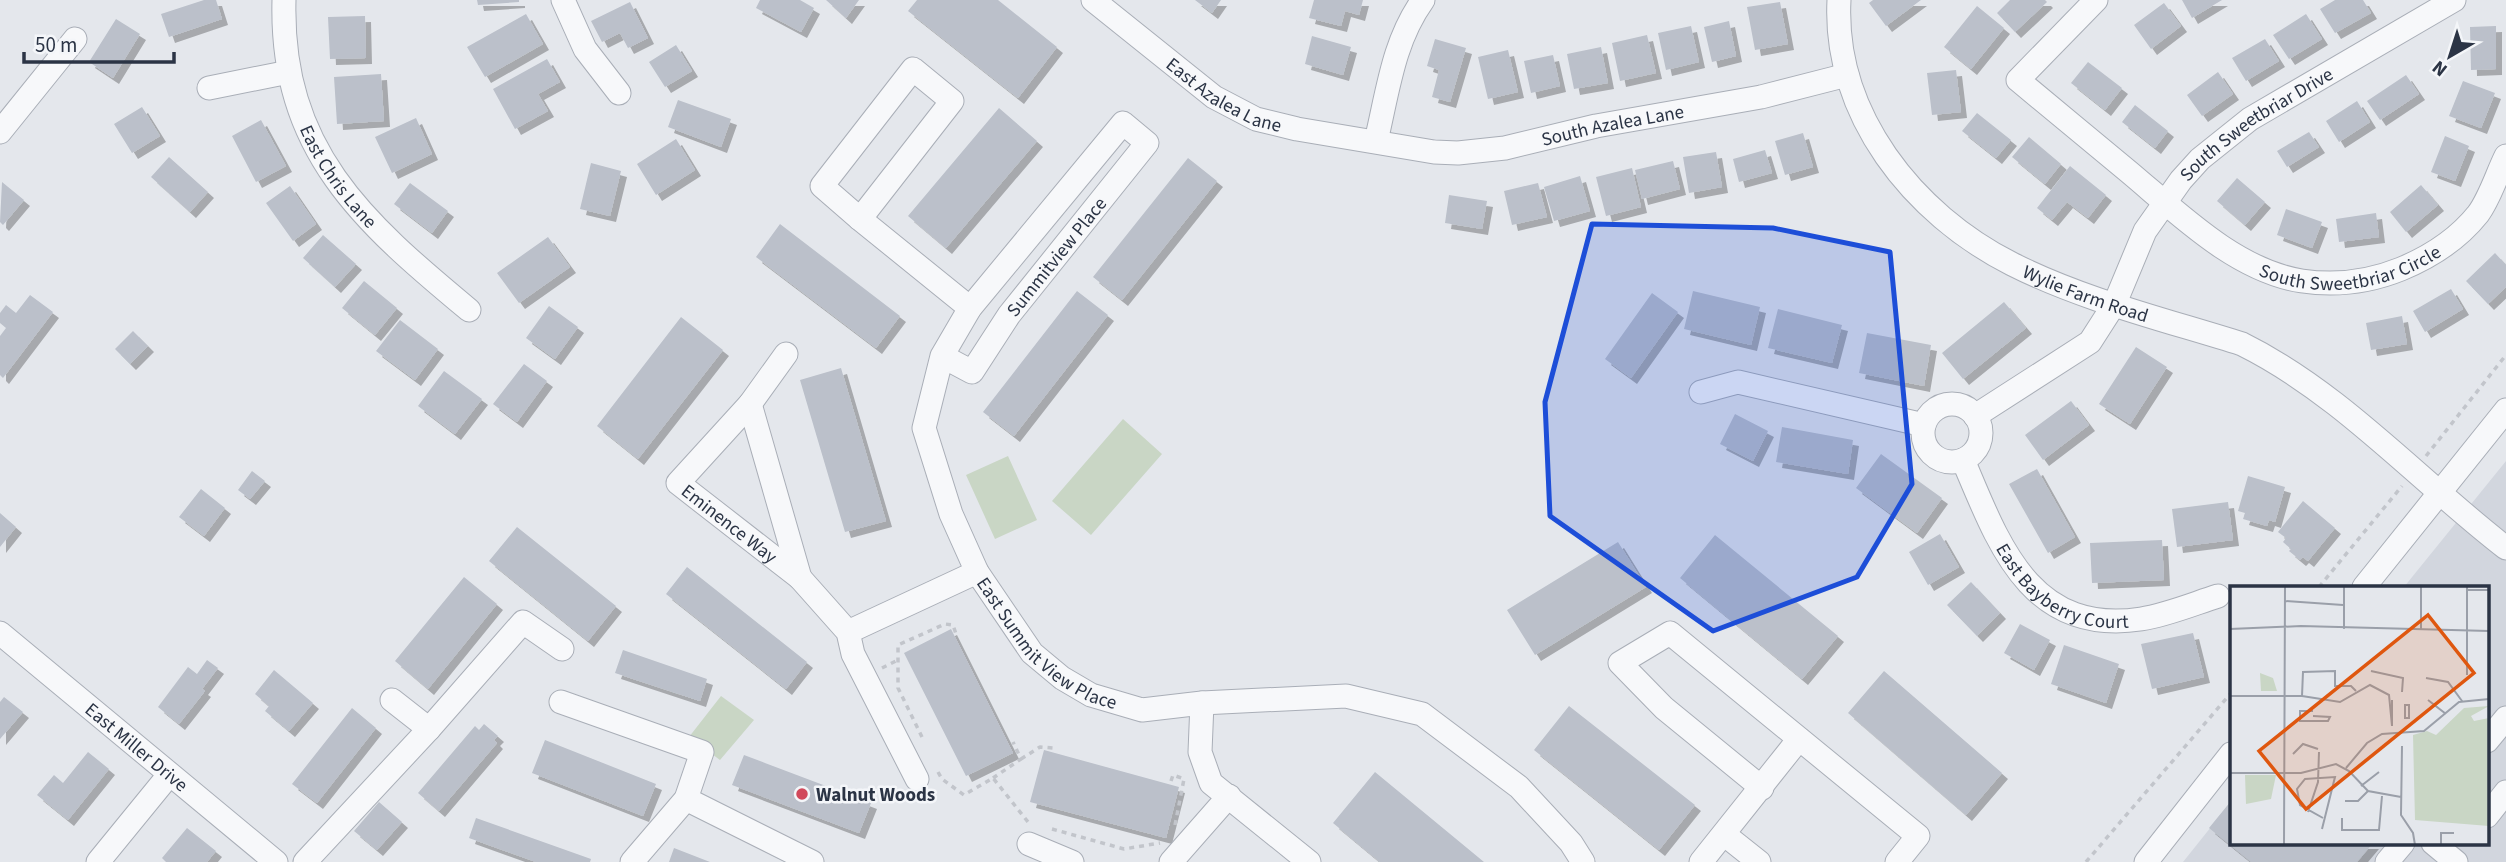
<svg xmlns="http://www.w3.org/2000/svg" width="2506" height="862" font-family="'Source Sans 3',sans-serif">
	<style>
		.built { fill: #d2d6de }
		.green { fill: #c9d6c5 }
		.building { fill: #bbc0ca; filter: url(#shadow) }
		.lines { fill: none; stroke-linecap: round; stroke-linejoin: round }
		.minor-casing { stroke: #a9aeb7; stroke-width: 25 }
		.path { stroke: #c2c5cb; stroke-width: 3.5; stroke-dasharray: 5 5; stroke-linecap: butt }
		.minor { stroke: #f7f8fa; stroke-width: 23 }
		.marked { fill: #1d4ed8; fill-opacity: 0.2; stroke: #1d4ed8; stroke-width: 5; stroke-linejoin: round }
		.poi-dot { fill: #d1495b; stroke: #f4f6f9; stroke-width: 2.5 }
		.labels { text-anchor: middle; stroke-width: 5; stroke-linejoin: round; paint-order: stroke }
		.street-label { font-size: 19px; fill: #2b3445; stroke: #f4f6f9 }
		.poi-label { font-size: 19px; font-weight: bold; fill: #2b3445; stroke: #f4f6f9; text-anchor: start }
		.inset-road { fill: none; stroke: #9a9fa9; stroke-width: 2 }
		.view { fill: #df570f; fill-opacity: 0.15; stroke: #df570f; stroke-width: 3.5 }
		.inset-edge { fill: none; stroke: #2b3445; stroke-width: 3.5 }
	</style>
	<defs>
		<filter id="shadow"><feDropShadow dx="6" dy="6" stdDeviation="0" flood-color="#0004"/></filter>
	</defs>
	<rect width="100%" height="100%" fill="#e4e7ec"/>
	<path class="built" d="M2506,461V862H2183L2231,802V843H2487V587H2404Z"/>
	<path class="green" d="M1123,419L1162,454L1091,535L1052,501Z
		M1008,456L1037,520L995,539L966,475Z
		M721,696L754,720L720,760L689,737Z"/>
	<path class="building" d="M204,0H216L222,19L169,37L161,14Z
		M477,0H519V2L478,5Z
		M760,0H800L814,8L801,32L756,8Z
		M826,0H859L846,18Z
		M917,0H998L1057,47L1018,98L908,11Z
		M1195,0H1221L1212,13Z
		M1314,0H1363L1359,15L1345,11L1341,26L1309,18Z
		M1873,0H1921L1886,26L1869,3Z
		M2010,0H2045L2047,2L2015,32L1997,13Z
		M2182,0H2222L2192,18Z
		M2335,0H2363L2371,13L2335,33L2320,9Z
		M630,2L648,38L628,48L620,33L602,42L591,21Z
		M1780,2L1788,44L1755,50L1747,7Z
		M2164,3L2181,26L2151,49L2134,25Z
		M1977,6L2004,28L1971,69L1944,47Z
		M526,14L543,44L485,77L467,47Z
		M2306,14L2322,39L2289,59L2273,35Z
		M365,16L366,58L330,59L328,17Z
		M116,19L140,34L113,78L89,62Z
		M1729,21L1736,56L1712,62L1704,27Z
		M1691,26L1699,62L1666,70L1658,33Z
		M2496,26V69L2471,70L2470,27Z
		M1647,35L1656,73L1620,81L1612,43Z
		M1312,36L1351,47L1343,75L1305,64Z
		M1435,39L1466,48L1450,102L1432,97L1439,70L1427,66Z
		M2265,39L2279,61L2246,81L2232,58Z
		M676,45L692,71L665,87L649,62Z
		M1601,47L1608,83L1574,89L1567,54Z
		M1508,50L1518,92L1488,99L1478,57Z
		M1553,55L1560,86L1531,93L1524,61Z
		M547,59L560,82L538,94L548,111L515,129L493,89Z
		M2088,62L2122,88L2105,110L2071,83Z
		M1956,70L1961,112L1932,115L1927,73Z
		M2218,72L2233,94L2202,116L2187,95Z
		M381,74L384,121L337,124L334,77Z
		M2406,75L2419,94L2380,120L2367,101Z
		M2463,81L2495,93L2481,128L2449,116Z
		M678,100L731,119L721,147L668,127Z
		M2357,101L2370,122L2339,142L2326,121Z
		M2135,105L2168,131L2155,148L2122,122Z
		M142,107L160,136L132,153L114,124Z
		M999,108L1037,141L946,248L908,216Z
		M1977,113L2011,140L1996,158L1962,131Z
		M416,118L432,154L392,173L375,137Z
		M261,120L286,166L256,182L232,136Z
		M2309,132L2319,147L2287,167L2277,151Z
		M1803,133L1813,167L1785,175L1775,141Z
		M2445,136L2469,146L2455,181L2431,172Z
		M2029,137L2061,164L2045,184L2012,157Z
		M676,139L695,170L656,195L637,164Z
		M1765,150L1772,173L1739,182L1733,159Z
		M1716,152L1722,187L1689,193L1683,157Z
		M169,157L208,192L190,212L151,177Z
		M1188,158L1217,181L1122,300L1093,277Z
		M1673,161L1680,189L1642,199L1635,170Z
		M591,163L621,171L610,216L580,209Z
		M2070,166L2106,195L2088,218L2067,202L2052,220L2037,208Z
		M1632,168L1641,207L1606,216L1596,177Z
		M1580,176L1590,211L1554,221L1544,187Z
		M2237,178L2265,202L2245,225L2217,201Z
		M2,182L24,200L3,225L0,222Z
		M410,183L448,211L432,233L394,204Z
		M1538,183L1547,217L1512,225L1504,191Z
		M2421,185L2438,205L2406,232L2390,212Z
		M290,186L316,224L293,241L266,203Z
		M1449,195L1487,201L1482,229L1445,223Z
		M2286,209L2322,222L2312,248L2277,235Z
		M2376,213L2379,237L2339,242L2336,219Z
		M780,224L900,316L876,348L756,257Z
		M323,235L356,264L335,287L303,258Z
		M548,237L570,267L519,303L497,273Z
		M2495,253L2506,265V287L2488,304L2466,281Z
		M364,281L397,308L375,335L342,308Z
		M2451,289L2463,309L2425,332L2413,311Z
		M1077,291L1108,315L1014,436L983,412Z
		M1693,291L1760,307L1751,345L1684,329Z
		M1652,293L1678,312L1631,378L1605,359Z
		M30,295L53,312L3,378L0,375V336L6,328L0,323V313L6,305L16,313Z
		M2004,302L2026,328L1963,379L1942,353Z
		M549,306L578,327L555,359L526,338Z
		M1778,309L1842,325L1832,363L1768,348Z
		M2402,316L2407,344L2371,350L2366,323Z
		M681,317L723,350L638,459L597,426Z
		M400,320L438,349L415,380L376,351Z
		M133,331L148,346L130,364L115,349Z
		M1867,333L1931,345L1924,386L1859,373Z
		M2136,347L2167,367L2130,424L2099,404Z
		M524,364L547,381L517,422L493,404Z
		M841,368L886,521L845,532L800,380Z
		M444,371L482,399L455,434L418,406Z
		M2071,401L2089,425L2043,460L2025,435Z
		M1735,414L1768,431L1753,461L1720,444Z
		M1782,427L1853,440L1848,474L1776,462Z
		M1881,454L1942,498L1917,533L1856,488Z
		M2037,469L2075,537L2048,553L2009,484Z
		M252,471L265,481L250,499L238,490Z
		M2248,476L2285,487L2275,522L2269,520L2267,526L2243,519L2245,513L2238,511Z
		M201,489L225,508L204,536L179,517Z
		M2303,501L2335,528L2308,561L2303,557L2300,560L2289,551L2291,549L2283,542L2286,538L2278,532Z
		M2228,502L2233,540L2177,547L2172,509Z
		M0,513L16,527L0,547Z
		M517,527L616,606L588,641L489,561Z
		M1940,534L1959,567L1928,585L1909,552Z
		M1715,535L1838,636L1802,679L1680,578Z
		M2162,540L2164,580L2092,583L2090,543Z
		M1618,542L1646,587L1535,655L1507,610Z
		M687,567L807,662L786,689L666,594Z
		M464,577L497,604L428,689L395,661Z
		M1971,582L2000,613L1977,636L1947,605Z
		M2020,624L2050,640L2034,670L2004,653Z
		M951,629L1013,753L966,776L904,653Z
		M2193,633L2204,677L2152,689L2141,644Z
		M2064,645L2119,664L2106,703L2051,684Z
		M623,650L707,679L700,701L615,673Z
		M207,660L218,668L202,689L205,691L179,724L158,707L188,667L197,674Z
		M274,670L313,703L289,731L265,711L269,706L255,694Z
		M1884,671L2002,773L1966,815L1848,713Z
		M4,697L23,712L0,739V702Z
		M1569,706L1695,805L1659,850L1534,750Z
		M352,708L376,728L317,803L292,784Z
		M484,724L498,736L494,740L497,743L439,811L418,793L475,726L479,730Z
		M545,740L656,784L643,816L532,773Z
		M1044,750L1179,787L1166,838L1030,802Z
		M88,752L109,769L68,820L37,795L54,775L63,783Z
		M744,755L871,803L859,833L732,785Z
		M1375,772L1484,862H1380L1333,823Z
		M2231,801V843H2373L2357,862H2251L2209,828Z
		M379,802L402,822L377,850L354,831Z
		M476,818L591,859L590,862H536L469,838Z
		M187,828L216,851L207,862H166L162,858Z
		M674,848L710,862H669Z"/>
	<g class="lines">
		<g class="minor-casing">
			<g id="minor">
				<path id="s1" d="M284,0C280,150 363,222 469,310"/>
				<path d="M563,0L585,49L619,93"/>
				<path id="s2" d="M1093,0L1214,97L1256,119L1297,129L1434,152L1458,153L1505,148L1596,126L1761,97L1847,75"/>
				<path id="s3" d="M1839,0C1833,114 1913,214 2012,264C2083,300 2166,320 2242,344C2341,393 2419,481 2506,548"/>
				<path id="s4" d="M2096,0L2018,80C2055,111 2092,141 2129,172C2178,213 2236,271 2302,281C2336,286 2369,282 2401,269C2430,257 2458,239 2478,214C2490,198 2497,174 2506,156"/>
				<path d="M913,69L952,101L860,219L822,186Z"/>
				<path d="M209,88L289,72"/>
				<path d="M0,132L75,39"/>
				<path d="M1376,141C1388,91 1393,42 1423,0"/>
				<path d="M860,219L970,308"/>
				<path id="s5" d="M786,354L750,404L678,483L800,578L848,632L853,654L917,779"/>
				<path id="s6" d="M942,356L972,372L1009,315L1147,143L1123,123L970,308L942,356L924,428L951,514L977,572L1032,653L1062,678L1091,695L1142,710L1202,703L1346,696L1422,714L1519,787L1571,843L1583,862"/>
				<path d="M1701,392L1738,382L1924,425"/>
				<path d="M750,404L800,578"/>
				<circle cx="1952" cy="433" r="29"/>
				<path id="s7" d="M1975,416L2090,342L2115,303L2145,231L2181,180L2200,159L2250,119L2454,0"/>
				<path id="s8" d="M1963,460C1998,542 2029,636 2141,619C2167,615 2193,604 2218,596"/>
				<path d="M2364,587L2506,410"/>
				<path d="M848,632L977,572"/>
				<path id="s9" d="M0,633L276,862"/>
				<path d="M392,700L429,729"/>
				<path d="M561,702L702,752L686,799L632,862"/>
				<path d="M1202,703L1200,752L1211,783L1309,862"/>
				<path d="M2487,741L2506,718"/>
				<path d="M1762,788L1664,708L1620,663L1670,633L1918,836L1897,862"/>
				<path d="M686,799L812,862"/>
				<path d="M2487,816L2506,792"/>
				<path d="M1725,835L1759,862"/>
				<path d="M2433,843L2456,862"/>
				<path d="M1029,844L1072,862"/>
				<path d="M98,862L169,775"/>
				<path d="M305,862L429,729L523,622L562,649"/>
				<path d="M1171,862L1229,796"/>
				<path d="M1701,862L1799,739"/>
				<path d="M2146,862L2231,754"/>
				<path d="M2387,862L2403,843"/>
			</g>
		</g>
		<path class="path" d="M2426,456L2506,355
			M2319,587L2402,486
			M882,668L898,660
			M922,737L898,688V645L945,624L953,625L956,634
			M1021,759L1040,747L1053,748
			M938,772L942,779L964,795L993,778L1028,822
			M993,778L1021,759L1013,742
			M1171,781L1173,775L1184,779L1175,825
			M1052,829L1124,849L1160,843
			M2086,862L2231,693"/>
		<use href="#minor" class="minor"/>
	</g>
	<path class="marked" d="M1592,224L1773,228L1890,252L1912,484L1857,577L1713,631L1550,516L1545,402Z"/>
	<circle class="poi-dot" cx="802" cy="794" r="7"/>
	<g class="labels">
		<g class="street-label">
			<text dy="7" stroke="none"><textPath href="#s2" startOffset="163">East Azalea Lane</textPath></text>
			<text dy="7" stroke="none"><textPath href="#s2" startOffset="565">South Azalea Lane</textPath></text>
			<text dy="7" stroke="none"><textPath href="#s7" startOffset="418">South Sweetbriar Drive</textPath></text>
			<text dy="7" stroke="none"><textPath href="#s1" startOffset="189">East Chris Lane</textPath></text>
			<text dy="7" stroke="none"><textPath href="#s4" startOffset="513">South Sweetbriar Circle</textPath></text>
			<text dy="7" stroke="none"><textPath href="#s6" startOffset="177">Summitview Place</textPath></text>
			<text dy="7" stroke="none"><textPath href="#s3" startOffset="413">Wylie Farm Road</textPath></text>
			<text dy="7" stroke="none"><textPath href="#s5" startOffset="234">Eminence Way</textPath></text>
			<text dy="7" stroke="none"><textPath href="#s8" startOffset="172">East Bayberry Court</textPath></text>
			<text dy="7" stroke="none"><textPath href="#s6" startOffset="980">East Summit View Place</textPath></text>
			<text dy="7" stroke="none"><textPath href="#s9" startOffset="178">East Miller Drive</textPath></text>
		</g>
		<g class="poi-label">
			<text x="816" y="801">Walnut Woods</text>
		</g>
	</g>
	<g transform="translate(2230 586)">
		<rect width="259" height="259" fill="#e4e7ec"/>
		<path d="M30,87L43,92L47,105H31ZM259,120L241,130L244,135L259,132V240L185,234L183,149L197,145L206,149L234,122ZM15,189H46L41,213L16,218Z" fill="#c9d6c5"/>
		<path class="inset-road" d="M114,0V43M237,0V89M237,4H259M55,15L113,19M0,43L71,40L259,45M191,44V0M141,85L173,92L172,106M196,92L218,96L232,115M0,110H72L110,116L140,99L159,109L162,140M72,110L73,86L105,85V100H121L126,105M162,114V140M198,114L216,128M175,119H179V132H175ZM83,125H70V135H98L100,131L83,130M172,160L171,229L183,247L185,259M63,168L73,158L88,163M116,182L137,157L152,148L194,145L229,116L259,113M0,187H71L106,178L119,185L138,205L171,211M131,200L149,186M115,215H128L138,205M78,226L88,196L89,166M112,232V244H149L152,210M92,243L105,191L75,193L67,203L70,219L93,232M41,259H178M54,259L55,0M211,259V247H224"/>
		<path class="view" d="M198,29L244,87L76,223L29,165Z"/>
		<rect width="259" height="259" class="inset-edge"/>
	</g>
	<g transform="translate(2450 56) rotate(219)" stroke="#f4f6f9" stroke-width="5" paint-order="stroke">
	<path d="M0-5L12 26L0 18L-12 26Z" fill="#2b3445"/>
	<text y="-10" font-size="19" font-weight="bold" text-anchor="middle" fill="#2b3445">N</text>
	</g>
	<path d="M24 52v10h150v-10" fill="none" stroke="#2b3445" stroke-width="3.5"/>
	<text x="35" y="52" font-size="21" fill="#2b3445" stroke="#f4f6f9" stroke-width="5" paint-order="stroke">50 m</text>
</svg>
